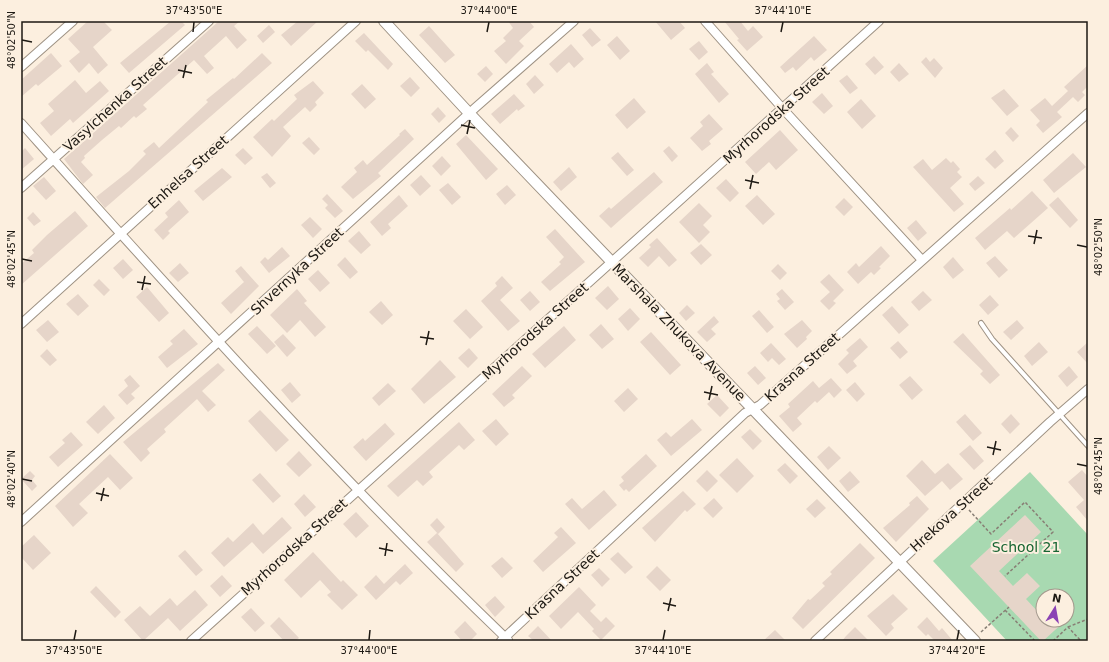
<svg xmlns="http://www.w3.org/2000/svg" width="1109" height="662" font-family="'DejaVu Sans',sans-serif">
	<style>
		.green { fill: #a8d9b1; fill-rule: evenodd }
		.building { fill: #e6d5c9 }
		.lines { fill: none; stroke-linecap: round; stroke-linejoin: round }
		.service-casing { stroke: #9e9284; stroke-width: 6 }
		.minor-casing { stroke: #9e9284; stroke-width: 10 }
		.tertiary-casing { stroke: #9e9284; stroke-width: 12 }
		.path { stroke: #887f75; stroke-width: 1.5; stroke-dasharray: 3 2; stroke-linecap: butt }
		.service { stroke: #fff; stroke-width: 4 }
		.minor { stroke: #fff; stroke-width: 8 }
		.tertiary { stroke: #fff; stroke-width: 10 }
		.ticks { fill: none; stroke: #1d1913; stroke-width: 1.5 }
		.labels { text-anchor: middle; stroke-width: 4; stroke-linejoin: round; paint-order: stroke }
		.street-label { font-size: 14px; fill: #1d1913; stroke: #fcefdf }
		.park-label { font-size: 14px; fill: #176532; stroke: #fcefdf }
		.neatline { fill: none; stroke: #1d1913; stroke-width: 1.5 }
		.ticks-label { font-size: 10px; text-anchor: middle; fill: #1d1913 }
	</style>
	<rect width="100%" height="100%" fill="#fcefdf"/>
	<path class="green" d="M1030,472L1088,535V641H1007L933,561ZM1043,596H1067V620H1043Z"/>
	<path class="building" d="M88,21H103L112,30L93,47L108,65L98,74L89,63L79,73L69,61L80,52L68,39Z
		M171,21H181L185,25L129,73L120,63Z
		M219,21H240L234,26L247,40L237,49L226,36L204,56L214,68L207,74L194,60L143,105L147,109L136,118L134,116L121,128L119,126L102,140L84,156L85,158L81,162L93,175L83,184L64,159Z
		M298,21H318L291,46L281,35Z
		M508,21H529L534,27L519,41L524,46L506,64L494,51L506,41L503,38L513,28Z
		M655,21H679L685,28L671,40Z
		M724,21H740L748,31L753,26L763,37L747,51L737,40L739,39Z
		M269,25L275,32L263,43L257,36Z
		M429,26L455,55L445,63L419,35Z
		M590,28L601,40L592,47L582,35Z
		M364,33L393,64L388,70L368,50L366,52L355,41Z
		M617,36L630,51L620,60L607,45Z
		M814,36L827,50L814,61L811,57L796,71L793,67L785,73L780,67Z
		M699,41L708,52L699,60L689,49Z
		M571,44L584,59L574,68L569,62L557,73L549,64Z
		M51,53L62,66L38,86L36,84L21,97V80Z
		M262,53L272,63L105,208L96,197L129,171L146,154L143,151L154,142L159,148L208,102L206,100L233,78L234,79Z
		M874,56L884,67L875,75L865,64Z
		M926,57L930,62L934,58L943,68L935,78L921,62Z
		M707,63L714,72L711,74L729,94L719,103L695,74Z
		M899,63L909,74L899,82L890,72Z
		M1088,65V86L1082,92L1085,95L1078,102L1073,97L1057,112L1062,117L1043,133L1036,125L1040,121L1030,110L1045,98L1052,106L1068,91L1064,87Z
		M486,66L493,74L485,82L477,74Z
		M535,75L544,85L534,94L526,84Z
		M847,75L858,88L850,94L839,81Z
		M410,77L420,88L411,97L400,86Z
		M75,80L86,93L100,81L109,91L73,123L70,119L51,136L40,123L54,111L48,104Z
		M313,81L324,93L315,102L317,105L310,112L305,107L283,127L291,136L272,157L253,137L272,119L274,121L297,99L294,95Z
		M362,84L376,99L365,109L351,94Z
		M1004,89L1019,106L1007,116L991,98Z
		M822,93L833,106L824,114L812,102Z
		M514,94L525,106L518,111L517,109L500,124L491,114Z
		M634,98L646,112L627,129L615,115Z
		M861,99L876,116L862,129L847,112Z
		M438,107L446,116L439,123L431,114Z
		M709,114L723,129L709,141L711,144L702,151L690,138L703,126L700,122Z
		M1011,127L1019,136L1013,142L1005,133Z
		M405,129L414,139L378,173L381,176L353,199L341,187L357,172L354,168L363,160L367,165L400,135L399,134Z
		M780,130L798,150L776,170L769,162L756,174L745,162Z
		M466,135L498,169L486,180L456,144Z
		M309,137L320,149L314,155L302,143Z
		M669,146L678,156L672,162L663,151Z
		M25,148L34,159L21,170V152Z
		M243,148L253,158L245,165L235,155Z
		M995,150L1004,161L995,169L985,159Z
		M618,152L634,170L627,176L611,158Z
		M1073,153L1086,167L1054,193L1043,180Z
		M442,156L451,166L441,176L432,166Z
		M946,158L951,163L953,161L960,169L957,172L962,177L950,188L964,204L954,212L913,167L923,159L932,170Z
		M569,167L577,177L561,191L553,182Z
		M222,168L232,177L203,201L194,191Z
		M654,172L663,182L611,228L599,216L609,207L611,209Z
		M267,173L276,183L270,188L261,177Z
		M421,175L431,186L420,196L410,185Z
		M978,176L985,183L975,191L969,184Z
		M44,177L56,191L46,200L33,186Z
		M726,179L739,193L730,202L716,188Z
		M448,183L461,197L452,205L439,190Z
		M507,185L516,195L505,205L496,194Z
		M1032,191L1048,208L1014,238L1007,231L985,250L975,238L1010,208L1011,210Z
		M327,194L343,211L335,218L325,208L328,205L322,199Z
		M399,195L408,206L388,224L391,228L382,236L370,222Z
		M757,195L775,214L763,225L745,206Z
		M1058,197L1078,220L1070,228L1049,205Z
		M844,198L853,207L844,216L835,207Z
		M179,200L189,212L168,231L170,233L163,240L154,230L168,217L165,213Z
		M699,203L712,216L703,225L710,232L699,243L679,222Z
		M75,211L88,226L21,285V264L34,253L32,250L47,235Z
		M33,212L41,221L34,226L27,218Z
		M310,217L322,229L313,238L301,225Z
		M916,220L927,233L918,241L907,228Z
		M555,229L585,262L550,291L541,282L561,264L559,262L564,257L546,237Z
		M359,231L371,245L361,254L348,241Z
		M657,238L677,260L669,267L659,256L648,267L639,258L651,247L649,245Z
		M701,244L712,255L701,265L690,253Z
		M881,246L890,256L879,267L881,268L874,275L871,272L858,284L847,272L856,263L859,267Z
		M282,247L290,256L269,273L260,262L265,257L268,260Z
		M995,256L1008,270L999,278L986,263Z
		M345,257L358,272L350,279L337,265Z
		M953,257L964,270L953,279L943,267Z
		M123,259L133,270L123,279L113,268Z
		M180,263L189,273L178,282L169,273Z
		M778,264L787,273L780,280L771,271Z
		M241,266L259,286L231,314L221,303L244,282L235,271Z
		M318,270L330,283L320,292L308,279Z
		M829,274L844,290L833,301L836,303L829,310L820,301L830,292L820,282Z
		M502,276L513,288L500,300L520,321L508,331L481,301L497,286L495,283Z
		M99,279L110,290L104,296L93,285Z
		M608,286L619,299L607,310L595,298Z
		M147,287L169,313L159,322L136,297Z
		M297,289L307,301L304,303L326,327L315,337L300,320L287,333L270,315Z
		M782,289L794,302L785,310L777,301L780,299L776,294Z
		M530,291L540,302L530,311L520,300Z
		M923,291L932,300L919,311L911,302Z
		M78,294L89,306L78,316L66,304Z
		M990,295L999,305L988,315L979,305Z
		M381,301L393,315L382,325L369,312Z
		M687,305L695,313L686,321L679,313Z
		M892,306L909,325L899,334L882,315Z
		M630,308L640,319L628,331L618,319Z
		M466,309L483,327L470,339L453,321Z
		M759,310L774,327L767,333L752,316Z
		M714,316L719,322L711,329L716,334L707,342L697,332Z
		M48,320L59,332L47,342L36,330Z
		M802,320L812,331L806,337L807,339L797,348L784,334Z
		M1017,320L1024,328L1011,340L1003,332Z
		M601,324L614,339L602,349L589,335Z
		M257,326L276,346L267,354L248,334Z
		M564,326L576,340L545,368L532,354Z
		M184,329L198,344L167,368L158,357L173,344L170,341Z
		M651,332L681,365L670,375L640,342Z
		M963,333L1000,375L990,384L980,374L983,371L953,342Z
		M283,334L296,348L287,357L274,342Z
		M860,338L868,347L853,361L857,366L847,374L838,364L849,353L846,350Z
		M898,341L908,352L900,359L890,348Z
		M1039,342L1048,352L1032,366L1024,356Z
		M1088,342V364L1077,352Z
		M771,343L786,359L779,365L772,358L768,362L760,353Z
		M469,348L478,358L468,368L458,358Z
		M47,349L57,360L50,366L40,356Z
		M440,360L456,377L424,404L411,389Z
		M218,363L225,370L202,391L216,405L208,412L197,399L164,429L166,432L147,449L150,453L141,462L123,442Z
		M522,366L532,376L512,395L515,398L504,407L492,394Z
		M755,366L766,378L758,385L747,373Z
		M1069,366L1078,377L1067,387L1058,376Z
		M130,375L140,386L131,394L135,398L127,405L118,395L128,386L124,380Z
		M910,376L923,390L912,400L899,385Z
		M831,378L842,390L834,398L829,392L817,403L815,401L797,418L802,424L793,432L779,416L790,407L788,404L813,381L819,388Z
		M290,382L301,395L292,403L281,390Z
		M855,382L865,394L857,402L846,390Z
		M388,383L396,391L379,406L372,398Z
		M628,388L638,399L624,412L614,401Z
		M717,395L729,408L720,417L707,404Z
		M104,405L115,418L98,434L86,422Z
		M260,410L289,440L276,452L248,421Z
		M965,414L982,433L973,441L956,422Z
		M1011,414L1020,424L1010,434L1001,424Z
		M496,419L509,434L496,446L482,431Z
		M692,419L702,430L671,456L657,440L666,432L671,437Z
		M459,422L475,440L464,450L459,445L429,472L433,477L423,486L417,480L398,497L387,486Z
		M385,423L395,434L366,461L353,447L363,438L365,441Z
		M750,429L762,441L753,450L741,437Z
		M71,432L83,445L58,467L49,457L65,443L62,440Z
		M970,445L984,461L974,470L959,454Z
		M829,446L841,458L828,470L817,457Z
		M299,451L312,465L299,477L286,464Z
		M110,454L133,478L120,490L108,477L79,504L88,513L73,527L55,506Z
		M646,454L657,466L629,492L626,489L624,491L619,485L624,481L621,477Z
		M737,458L754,476L737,493L719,475Z
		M922,460L935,474L948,463L963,479L950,490L942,481L925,496L906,476Z
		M785,463L798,476L790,484L777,470Z
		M707,470L718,481L707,492L696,481Z
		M1082,470L1088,477V521L1076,507L1084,500L1068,482Z
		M30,471L35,476L32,480L37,486L32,491L21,479Z
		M850,471L860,482L848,492L839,481Z
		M260,473L281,496L273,503L252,480Z
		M604,490L617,505L589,530L565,504L572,498L582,509Z
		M683,491L696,504L687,512L685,510L655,542L642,528Z
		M304,494L316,507L305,517L294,504Z
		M917,496L929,509L896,542L883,528L910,505L909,503Z
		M714,498L723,508L713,518L703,508Z
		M817,499L826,508L815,518L806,509Z
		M356,512L369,526L356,538L343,524Z
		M1025,515L1041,532L999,571L1013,586L1027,573L1040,586L1026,599L1039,613L1043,609V620H1066L1043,641H1041L970,566Z
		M282,517L292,528L263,554L252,542L224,567L211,553L228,537L233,542L253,523L263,535Z
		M437,518L445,527L438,534L430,525Z
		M561,527L576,543L543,572L533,561L558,537L554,533Z
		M437,533L464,564L456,572L427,542Z
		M34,535L51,553L33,570L21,557V547Z
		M860,543L875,558L803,629L792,618L808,599L810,600L825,586L822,583L832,574L830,572Z
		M185,550L203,570L196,576L178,556Z
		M313,552L341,582L343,580L358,595L342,610L327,595L331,592L320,580L301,598L284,580Z
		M618,552L633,567L625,574L610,559Z
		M502,557L513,568L502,578L491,566Z
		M405,564L413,573L400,585L396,581L376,600L364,587L376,575L384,584Z
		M657,566L671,580L660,591L646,577Z
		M599,568L610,579L602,587L591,575Z
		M222,575L232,586L220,597L210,586Z
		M96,586L121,612L115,618L90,592Z
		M579,587L596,605L590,611L601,622L606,617L615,626L601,640L592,631L594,629L578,612L561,629L549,616Z
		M195,590L208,605L180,631L168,618L143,641L124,620L140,606L150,616L170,598L177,606Z
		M893,594L908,609L891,624L894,628L886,636L867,616Z
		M495,596L505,607L495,617L485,605Z
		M251,608L265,623L255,632L241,617Z
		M279,617L299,638L295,641H284L270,626Z
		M927,617L939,631L942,628L953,641H935L928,634L926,636L917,627Z
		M465,621L477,634L470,641H462L454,632Z
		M538,626L552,641H534L528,636Z
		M855,627L869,641H842L846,636Z
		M775,630L786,641H763Z"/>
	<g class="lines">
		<g class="service-casing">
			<path id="service" d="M981,323L992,339L1088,446"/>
		</g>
		<g class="minor-casing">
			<path id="minor" d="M705,21L783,109L922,260
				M21,67L73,21
				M21,123C179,299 337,476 508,640
				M21,188L209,21
				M21,324L356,21
				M21,522L475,108L574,21
				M191,641L879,21
				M501,641L745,413L760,405L1088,113
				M815,641L1050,422L1088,389"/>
		</g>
		<g class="tertiary-casing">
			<path id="tertiary" d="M384,21L469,113L975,641"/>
		</g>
		<path class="path" d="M969,510L991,534L1025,502L1053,532L1005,576
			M1005,610L1035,641
			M1068,627L1088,619
			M981,632L1009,607
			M1053,641L1068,627L1081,641"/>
		<use href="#service" class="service"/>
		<use href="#minor" class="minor"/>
		<use href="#tertiary" class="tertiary"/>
	</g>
	<path class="ticks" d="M193,32L194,22M487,32L489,22M781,32L783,22M22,40L32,42M178,70L192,73M183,78L186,65M461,125L475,128M467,134L470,120M745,180L759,183M750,189L753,175M1028,236L1042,238M1034,244L1037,230M1077,245L1087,247M22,259L32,261M137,282L151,284M142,290L145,276M420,337L434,339M426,345L429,331M704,392L718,395M709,400L712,386M987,447L1001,450M993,455L996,441M1077,464L1087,466M22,479L32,481M96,493L109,496M101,501L104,488M379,548L393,551M385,556L387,543M663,603L676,606M668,611L671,598M74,640L76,630M369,640L370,630M663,640L665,630M957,640L959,630"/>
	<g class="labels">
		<g class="street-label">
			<text transform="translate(115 104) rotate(-42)" y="5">Vasylchenka Street</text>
			<text transform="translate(776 115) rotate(-42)" y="5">Myrhorodska Street</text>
			<text transform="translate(188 172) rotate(-42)" y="5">Enhelsa Street</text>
			<text transform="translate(297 271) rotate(-43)" y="5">Shvernyka Street</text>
			<text transform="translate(535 331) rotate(-42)" y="5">Myrhorodska Street</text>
			<text transform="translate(679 332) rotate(46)" y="5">Marshala Zhukova Avenue</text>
			<text transform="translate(802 367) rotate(-42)" y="5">Krasna Street</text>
			<text transform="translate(951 514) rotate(-42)" y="5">Hrekova Street</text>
			<text transform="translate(294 547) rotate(-42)" y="5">Myrhorodska Street</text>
			<text transform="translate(562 584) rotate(-43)" y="5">Krasna Street</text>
		</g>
		<g class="park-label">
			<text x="1026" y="552">School 21</text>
		</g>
	</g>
	<rect width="1109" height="662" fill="none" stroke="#fcefdf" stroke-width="44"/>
	<g transform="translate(1055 608) rotate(11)"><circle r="19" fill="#fcefdf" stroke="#a3998d"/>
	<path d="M0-3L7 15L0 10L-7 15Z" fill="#8b42b4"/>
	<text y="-6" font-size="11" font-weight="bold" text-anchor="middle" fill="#1d1913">N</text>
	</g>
	<rect x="22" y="22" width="1065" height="618" class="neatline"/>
	<g class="ticks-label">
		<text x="194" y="14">37°43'50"E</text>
		<text x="489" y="14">37°44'00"E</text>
		<text x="783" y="14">37°44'10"E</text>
		<text transform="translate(11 40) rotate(-90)" y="4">48°02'50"N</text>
		<text transform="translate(1098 247) rotate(-90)" y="4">48°02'50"N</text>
		<text transform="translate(11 259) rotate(-90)" y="4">48°02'45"N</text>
		<text transform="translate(1098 466) rotate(-90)" y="4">48°02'45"N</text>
		<text transform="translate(11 479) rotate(-90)" y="4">48°02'40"N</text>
		<text x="74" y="654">37°43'50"E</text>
		<text x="369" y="654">37°44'00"E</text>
		<text x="663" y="654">37°44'10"E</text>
		<text x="957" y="654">37°44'20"E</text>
	</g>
</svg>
